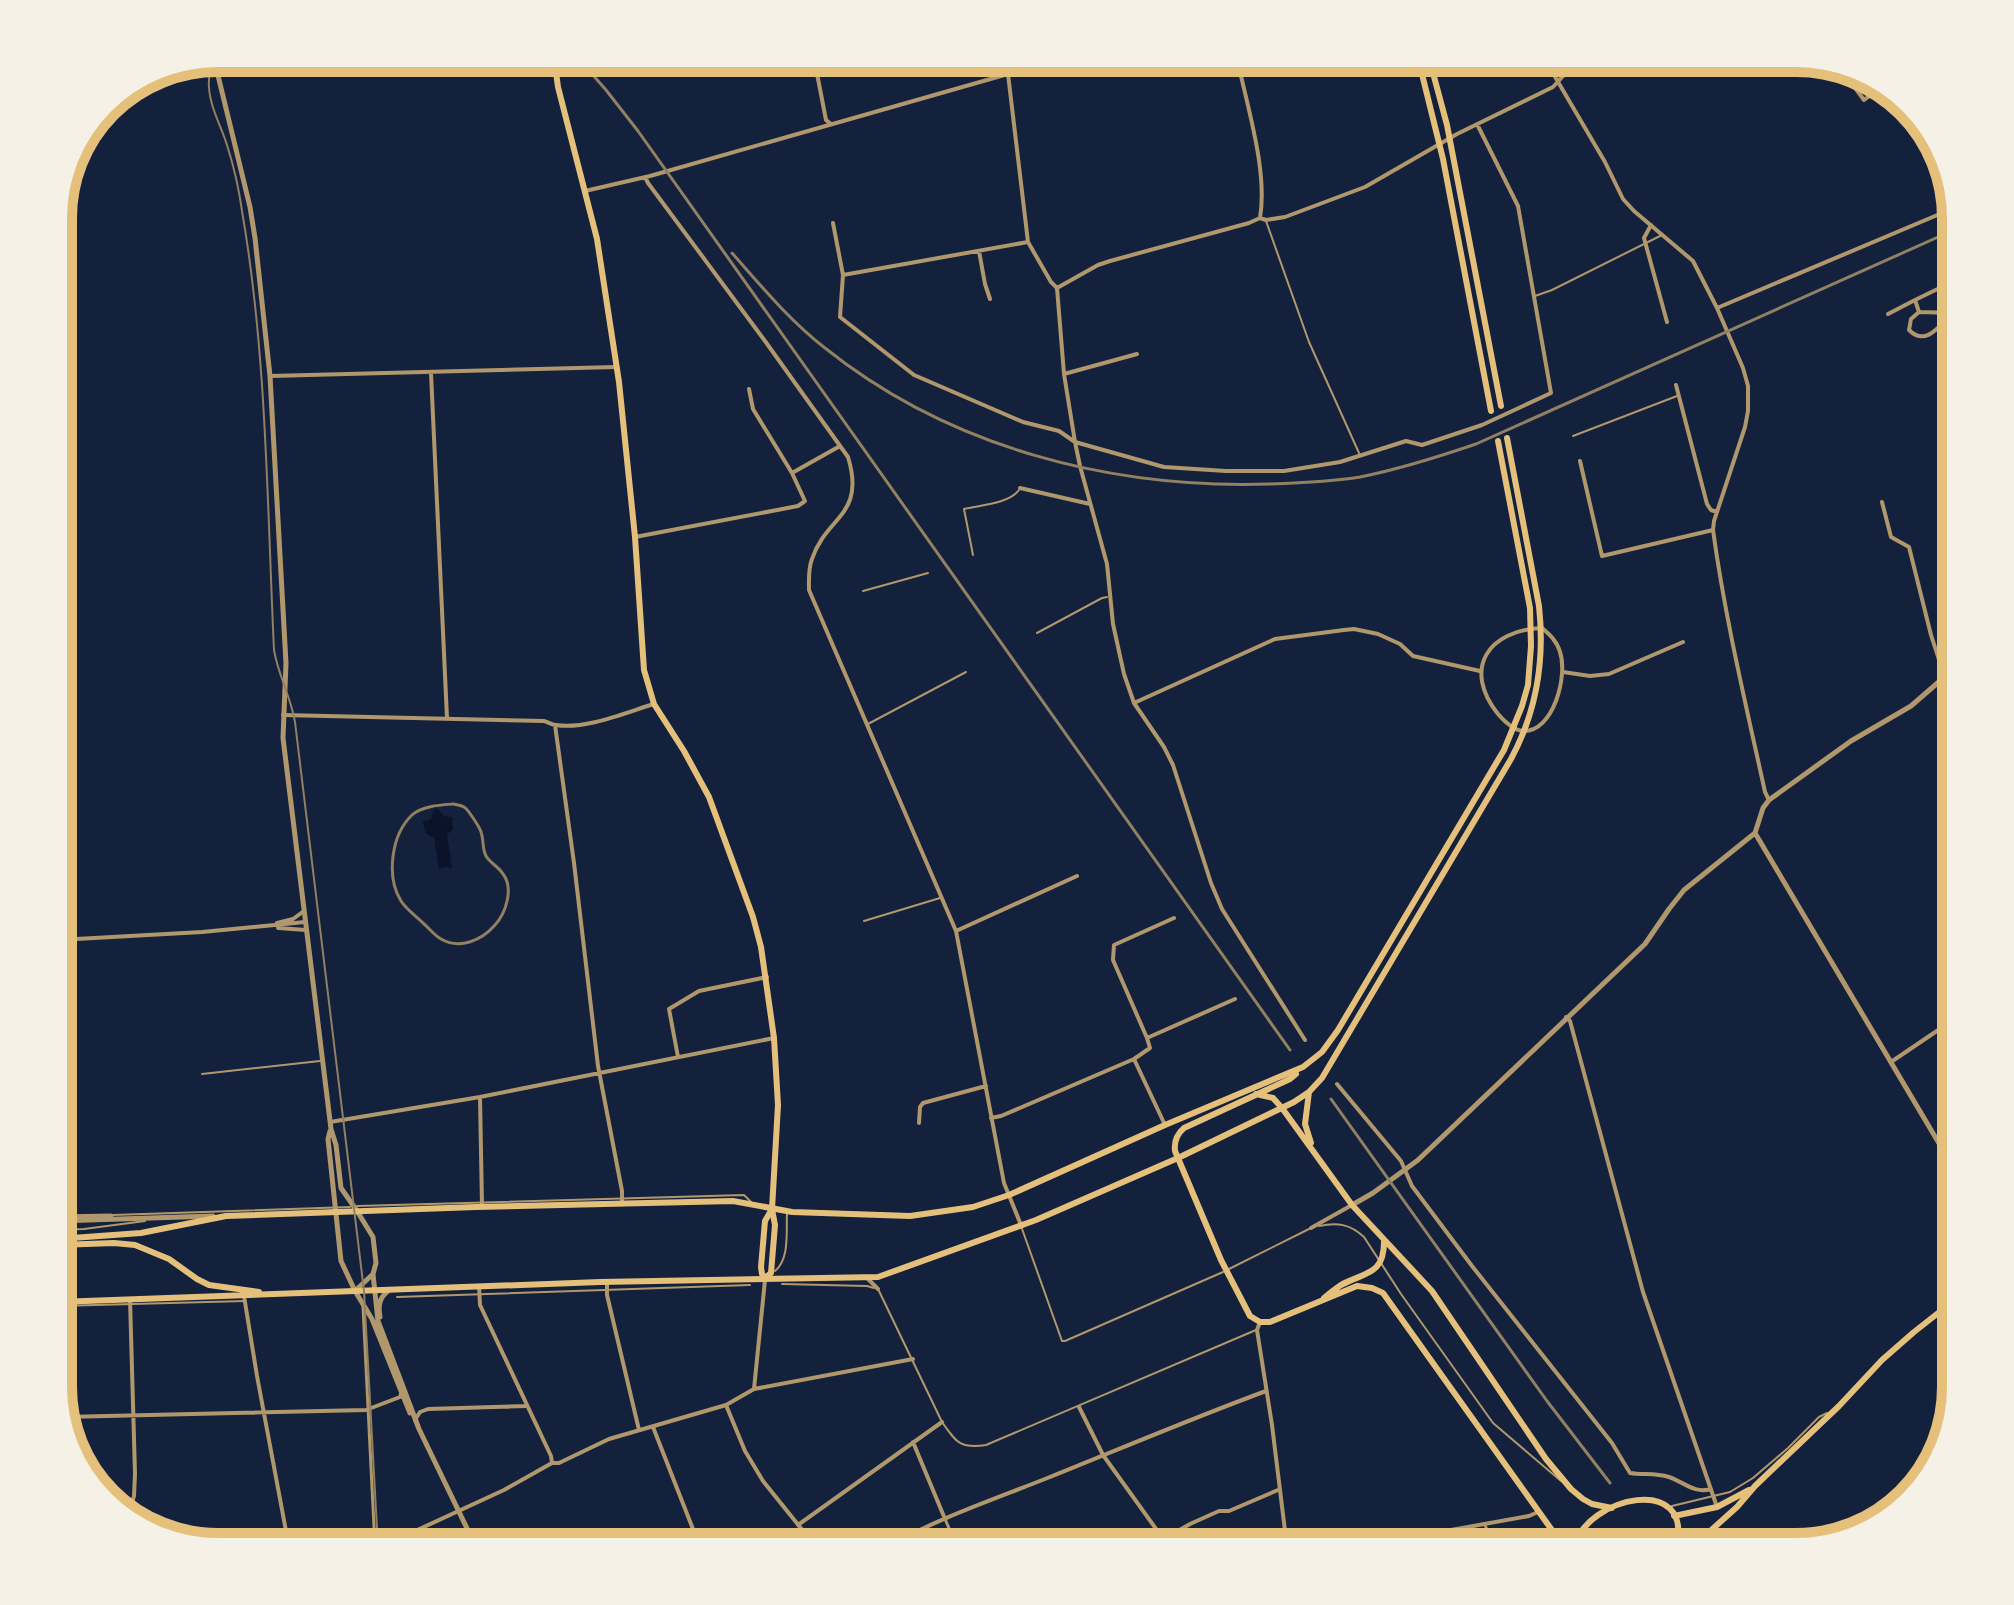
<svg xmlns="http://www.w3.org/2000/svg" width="2014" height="1605" font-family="'Libre Baskerville',serif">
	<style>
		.water { fill: #0b132b }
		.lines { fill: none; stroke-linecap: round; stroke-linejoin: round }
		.service { stroke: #b1986c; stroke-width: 2 }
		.pedestrian { stroke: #b1986c; stroke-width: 3 }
		.minor { stroke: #b1986c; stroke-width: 4 }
		.tertiary { stroke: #b1986c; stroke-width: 5 }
		.secondary { stroke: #e5c07b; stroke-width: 6 }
		.primary { stroke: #e5c07b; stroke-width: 6 }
		.tram { stroke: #918062; stroke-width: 2 }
		.rail { stroke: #918062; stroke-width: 3 }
		.rim { fill: none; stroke: #e5c07b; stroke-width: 10 }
	</style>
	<rect width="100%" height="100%" fill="#14213d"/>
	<path class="water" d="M434,809H438L444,816L452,817L453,830L447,834L452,868L445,867L439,869L434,837C424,836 424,828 423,820L425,821L431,819Z"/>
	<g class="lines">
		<path class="service" d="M1266,221L1309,342L1359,453
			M1535,296L1552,290L1662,235
			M1573,436L1677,396
			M973,555L964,509C980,505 1008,504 1019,490
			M863,591L928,573
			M1037,633L1102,598L1107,597
			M868,724L966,672
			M864,921L940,898
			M202,1074L320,1061
			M357,1206L744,1195L751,1202
			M113,1215L350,1207
			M1021,1226L1062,1341H1065L1223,1272
			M1319,1226C1337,1222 1350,1224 1364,1237L1401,1294L1493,1423L1561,1481
			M58,1230L84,1229L145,1221
			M1229,1269L1309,1229
			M775,1271C790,1259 786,1231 787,1213
			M782,1284L867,1286L874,1288
			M879,1291L942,1422C956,1442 960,1449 986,1445L1256,1330
			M397,1297L750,1285
			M58,1306L245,1301
			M1672,1506L1730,1492L1753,1478L1788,1448L1819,1417L1827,1413"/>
		<path class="pedestrian" d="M363,1307L375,1547
			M945,1519L957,1547
			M1485,1525L1494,1547"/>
		<path class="minor" d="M427,58L554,59
			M814,58L826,120L831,124
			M1544,58L1605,162L1623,199L1634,211L1693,261L1717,308L1743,368L1748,386V411L1745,427L1714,521L1713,530C1725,618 1746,705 1765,792L1769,800
			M1839,66L1864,100L1883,86
			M1026,67V58
			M1008,74L1028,242L1051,282L1057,288L1064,374L1075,442L1080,466L1107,564L1113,624L1124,674L1134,703L1164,747L1173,765L1211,883L1222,909L1305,1040
			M645,177L648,183L765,341L848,457C866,516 826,516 812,559C808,569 809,580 809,590L956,931L1004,1183L1021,1225
			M585,191L650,176L1008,74L1026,67L1064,58
			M1260,218L1266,220L1285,217L1365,187L1457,134L1553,87L1563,76L1602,58
			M833,223L843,275L840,317L914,375L1023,422L1059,431L1075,442L1164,467L1226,471H1284L1340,462L1406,441L1422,445L1482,425L1551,393L1518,206L1477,124
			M1651,225L1644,238L1667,322
			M979,251L985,284L990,299
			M843,275L1028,242
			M1057,288L1098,265L1110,261L1249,223L1260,218C1268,171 1247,106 1237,58
			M1717,308L1954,208
			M1919,312L1915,300L1956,280
			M1888,314L1915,300
			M1952,314C1939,326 1926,347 1909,330L1911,319L1919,312L1956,313
			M431,373L447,718
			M1064,374L1137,354
			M270,376L616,367
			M1676,385L1707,504L1711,510L1717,512
			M1580,461L1602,556L1713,530
			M792,473L840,446
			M1020,488L1090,504
			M1882,502L1891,537L1909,547L1931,635L1942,669L1947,676
			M635,537L798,506L805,501L792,473L753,409L749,389
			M1542,628C1550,635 1557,641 1560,652C1568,675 1554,732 1523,731C1513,730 1504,721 1498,714C1462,669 1488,630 1542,628Z
			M1563,672L1590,676L1609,674L1683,642
			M1134,703L1275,639L1344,630L1354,629L1378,634L1400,644L1413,656L1480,671
			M283,715L544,721C548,722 552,725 556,725C585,730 627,712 654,704
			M555,725L574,863L598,1066L622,1191V1203
			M277,923L293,919L304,911
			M278,928L306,930
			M956,931L1077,876
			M58,940L202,932L305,922
			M1566,1017L1570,1021L1643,1292L1717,1507
			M1147,1038L1113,960L1114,945L1174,918
			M678,1057L669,1009L699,991L767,977
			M1134,1059L1165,1125
			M1891,1062L1956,1018
			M1337,1084L1401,1161L1412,1186L1472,1266L1612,1443L1630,1473C1643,1475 1655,1473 1669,1477C1684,1482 1694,1494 1711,1489
			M480,1097L482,1206
			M991,1118L1001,1116L1134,1059L1150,1048L1147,1038L1235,999
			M330,1122L480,1097L774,1038
			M919,1123L920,1107L923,1103L986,1086
			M1311,1228L1352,1205
			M867,1278L878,1289
			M607,1281V1295L639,1430
			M479,1286L480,1305L551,1456L552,1463
			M244,1296L257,1376L289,1547
			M1260,1322L1257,1330L1272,1425L1287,1547
			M754,1389L765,1280
			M726,1405L745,1451L763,1481L816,1547
			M1079,1407L1103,1455L1169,1547
			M64,1417L366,1410L400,1397L401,1394
			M415,1420L420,1412L428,1409L526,1406
			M653,1427L700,1547
			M913,1442L945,1519
			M552,1463H559L609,1439L726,1405L754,1389L913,1359
			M128,1517L134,1496L135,1474L130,1299
			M798,1525L942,1422
			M1708,1533L1719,1547
			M375,1545L387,1544L504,1490L552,1463
			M887,1547C938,1518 995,1499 1050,1477C1122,1448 1193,1418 1266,1391
			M1150,1547L1190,1524L1219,1511H1229L1278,1490
			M1300,1547L1366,1541L1384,1542L1529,1516L1538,1512"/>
		<path class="tertiary" d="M214,59L250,207L255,238L270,376L286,663L283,738L331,1129L336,1145L341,1188L357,1211L373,1237L376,1263L373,1274L378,1321L419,1429L476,1547
			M1755,833L1956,1172
			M330,1131L328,1139L341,1261L355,1291L372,1319L410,1413
			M1352,1205L1373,1193L1418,1160L1645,944L1669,909L1684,890L1755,833L1763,808L1769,800L1851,741L1911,706L1956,667
			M58,1217L111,1216
			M58,1221L213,1216
			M356,1290L373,1274
			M380,1317C378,1306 379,1298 388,1291"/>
		<path class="secondary" d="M554,58L558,87L597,239L619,382L635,537L644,670L654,704L684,751L709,797L753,917L761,947L774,1038L778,1105L772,1209L775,1225L771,1273L765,1278L762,1274L761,1267L765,1221L772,1209
			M1674,1516L1717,1507L1749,1490
			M1688,1547L1708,1533L1737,1507L1755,1486L1839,1406L1882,1360L1914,1332L1956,1299"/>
		<path class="primary" d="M1418,58L1443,159L1491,411
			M1429,58L1447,125L1501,406
			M1296,1074L1290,1079L1184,1128C1177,1134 1174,1142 1175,1151L1221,1260L1250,1316L1260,1322H1270L1357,1286L1372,1288L1383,1293L1564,1547
			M1309,1092L1305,1124L1311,1143
			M1256,1094L1273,1098L1282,1108L1352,1205L1432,1291L1546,1459L1571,1489L1583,1499L1592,1504L1612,1508
			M58,1239L141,1233L226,1216L476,1207L733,1201L792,1212L910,1216L973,1207L1009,1195L1165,1125L1303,1067L1322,1052L1338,1030L1504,750L1522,706L1528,685L1531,646L1530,608L1498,441
			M58,1245L114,1243L135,1245L169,1259L197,1279L209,1285L259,1292
			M1324,1298C1330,1293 1335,1289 1341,1285C1365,1272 1384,1275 1384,1242
			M58,1302L600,1282L878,1277L1036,1220L1178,1158L1294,1102L1309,1092L1322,1078L1511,759C1537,711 1545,661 1539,606L1507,438
			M1574,1547C1587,1496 1695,1473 1676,1547"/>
		<path class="tram" d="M216,58C211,68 208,76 209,87C210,107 221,126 227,145C234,167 239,189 242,211C267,355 267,504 274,650C278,675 291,697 295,722L364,1291L378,1547"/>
		<path class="rail" d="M578,58L606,90L638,131L1290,1050
			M732,253C762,287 790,321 825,348C950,448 1111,489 1269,484C1299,483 1330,482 1360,477C1400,469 1438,457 1476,444L1956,229
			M453,804C457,805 461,805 464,807C468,809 480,828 481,832C484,840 482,849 486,856C490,863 499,867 503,874C514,888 506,913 495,925C482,940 460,950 441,939C434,935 429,928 423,923C416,916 406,909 401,901C386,877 391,835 412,815C422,806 440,805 453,804Z
			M1331,1099L1547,1401L1610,1483"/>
	</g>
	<path d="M0 0H2014V1605H0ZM218 72H1796A146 146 0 0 1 1942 218V1387A146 146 0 0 1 1796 1533H218A146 146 0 0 1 72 1387V218A146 146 0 0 1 218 72Z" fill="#f6f1e7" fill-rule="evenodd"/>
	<path class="rim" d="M218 72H1796A146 146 0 0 1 1942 218V1387A146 146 0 0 1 1796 1533H218A146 146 0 0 1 72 1387V218A146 146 0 0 1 218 72Z"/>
</svg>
